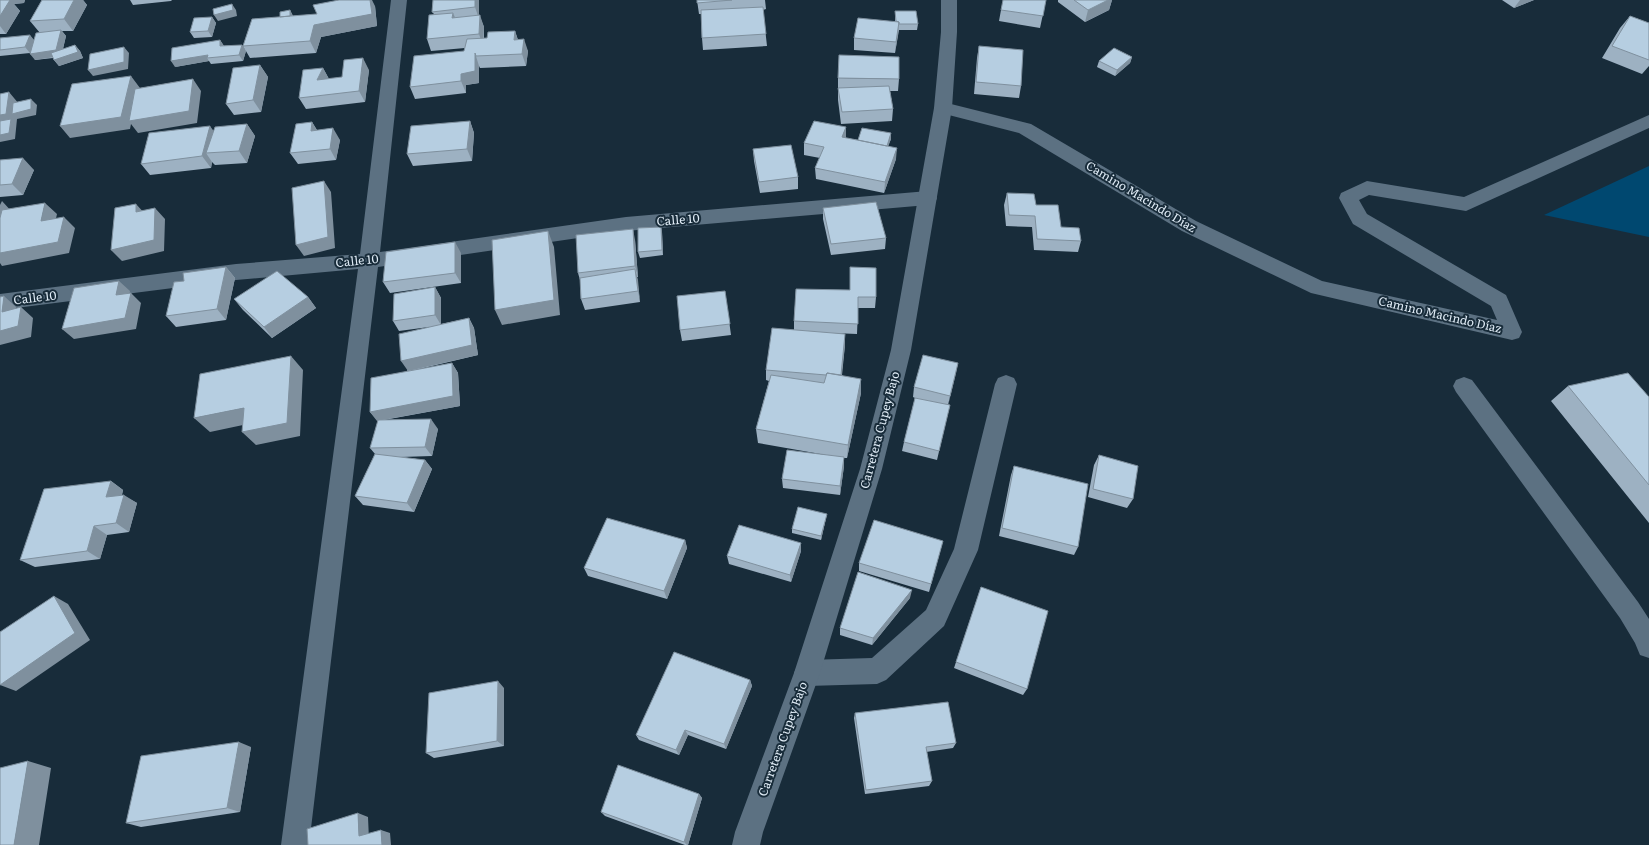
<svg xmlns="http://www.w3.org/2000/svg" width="1649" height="845" font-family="Literata,serif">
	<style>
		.green { fill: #004870 }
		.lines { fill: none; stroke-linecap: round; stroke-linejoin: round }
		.minor { fill: #5c7182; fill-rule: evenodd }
		.tertiary { fill: #5c7182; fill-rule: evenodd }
		.wall { fill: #9db1c2 }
		.shaded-wall { fill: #7f909e }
		.building { fill: #b6cee1; stroke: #7f909e }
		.labels { text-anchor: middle; stroke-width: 4; stroke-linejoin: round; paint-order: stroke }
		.street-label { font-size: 12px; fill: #e0ecf6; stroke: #182c3a }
	</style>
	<rect width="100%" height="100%" fill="#182c3a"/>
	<path class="green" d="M1649,166V237L1544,215Z"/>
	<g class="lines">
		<path class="minor" d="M391,0H407L380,252L626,217L928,191L935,193L937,198L935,203L928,205L626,231L378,267L309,845H281L358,269L236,280L0,310V294L236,264L360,254Z
			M943,102L1031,124L1196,221L1322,281L1497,320L1491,306L1353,224L1339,198L1341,193L1367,181L1464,197L1649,115V128L1466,211L1369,195L1359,200L1367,214L1506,295L1522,332L1519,338L1512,340L1311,293L1182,231L1019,133L937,112L934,108L937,104Z
			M1006,375L1014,378L1017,384L978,550L944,626L886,680L877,684L807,686L798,682L794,673L798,664L807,660L872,658L926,610L954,549L995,384L998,378Z
			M1464,377L1472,380L1638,602L1649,619V658L1640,655L1635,643L1620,618L1456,392L1453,386L1456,380Z"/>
		<path class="tertiary" d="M941,0H957V32L952,108L911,350L882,469L820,673L763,832L760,845H732L735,832L794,673L860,469L891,350L934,108L941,32Z"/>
	</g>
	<path class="wall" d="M0,0H25L24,3L14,4L20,11L6,34H0Z
		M42,0H83L87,5L73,31H62L66,36L63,49L75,45L80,51L83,58L59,66L54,60L53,58L35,60L32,48L30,53L0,56V38L34,40L40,33L30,21Z
		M130,0H172L171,1L133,5Z
		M433,0H479V15L484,27V38H487L515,31L518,40L528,51L526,66L480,68L479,66V83L466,85V93L415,99L410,87L464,51L465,48L431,51L427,39L434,14L432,12Z
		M697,0H765L766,9L763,10L767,46L703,50L702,38L701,14H699Z
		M1046,0L1040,28L999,21L1001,10Z
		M1058,0H1112L1109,10L1085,22L1058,2Z
		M1502,0H1534L1514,8Z
		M375,6L377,26L321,37L316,53L250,58L243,46L280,17L290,10L293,16L317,14Z
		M895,11L918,24L917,30H899L895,53L854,50V38L895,21Z
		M1630,16L1649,23V66L1642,74L1602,58L1620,28Z
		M212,17L216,23L212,37L194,38L190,32Z
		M220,40L224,46L242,45L246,51L243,61L211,64L209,61L175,67Z
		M979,46L1021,86L1019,98L974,94L977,58Z
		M1132,57L1130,63L1115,76L1097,67L1099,61Z
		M260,65L268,77L261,112L234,115L226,104Z
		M323,68L329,79L342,77L369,70L365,102L306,109L299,98Z
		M838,78L899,79L898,91H890L893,109L892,121L841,124L838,100Z
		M470,121L474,133L472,161L413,166L407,154Z
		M312,122L317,130L340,140L336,160L298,164L290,153Z
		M247,124L255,136L247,163L215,165L212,162L211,168L150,175L141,164L214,131Z
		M846,138L858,140L891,139L888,146L896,159L884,193L816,179L815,168L820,158L804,155V143Z
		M753,149L798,177V189L760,193L754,161Z
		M0,160L34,170L23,195L0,197Z
		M1007,193L1036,205L1061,227L1081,241L1078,252L1034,250L1032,227L1006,226L1004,205Z
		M823,208L886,238L885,249L831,255L823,219Z
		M661,227L662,232L663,255L640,258L638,252Z
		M635,240L638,277H637L640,302L585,310L581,299L580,280L578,273Z
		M461,253V283L390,293L383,282Z
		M226,267L235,278L226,320L176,327L166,316L184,281Z
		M435,287L441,298V324L469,318L474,328L478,355L415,370L452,363L458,373L460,406L384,420L438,429L432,456L401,457L425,460L432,469L414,512L363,505L355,496L375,454L370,448L378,421L370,412L407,371L429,327L399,331L393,321Z
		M796,289L876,297L875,308H858L857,334L833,333L845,334V345L842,375L861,393L847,458H844V466L840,495L783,488L782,479L826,455L758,443L756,429L769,381L766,380V370L794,330V321Z
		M725,291L731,335L682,341L680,330Z
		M308,297L316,308L272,338L243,310L234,299Z
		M958,363L948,405H950L937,460L902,451L904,442L915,398L913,397L914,387Z
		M1568,386L1649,397V523L1551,401Z
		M1099,455L1133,499L1127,508L1088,497L1094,465Z
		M1014,466L1078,547L1074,555L999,536L1011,475Z
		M111,481L123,490L122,495L137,503L129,532L107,535L100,559L35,567L20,560Z
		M827,514L826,518L821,540L792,533V529Z
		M685,540L687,548L667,599L588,576L584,568Z
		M943,541L929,592L859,571V563Z
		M801,551L791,582L729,564L727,556Z
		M981,587L1027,689L1023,695L954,668Z
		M910,598L872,645L840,635V628Z
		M750,680L752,686L726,749L688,735L679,755L639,740L636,735Z
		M504,688V746L434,758L426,753Z
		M855,713L956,743L953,748L926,752L932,781L929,786L865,794L854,718Z
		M251,747L240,812L141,827L126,823Z
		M699,794L702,798L688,845H685L605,816L601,812Z"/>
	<path class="shaded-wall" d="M0,0H25L24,3L14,4L20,11L6,34L0,26Z
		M74,0H83L87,5L73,31L64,19Z
		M370,0H372L375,6L377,26L321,37L316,53L310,41L314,25Z
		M475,0H479V19L475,7Z
		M1108,0H1112L1109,10L1085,22L1088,10Z
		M1520,0H1534L1514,8Z
		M232,4L236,10L237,16L218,21L214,15Z
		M290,10L293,16L283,28Z
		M453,13L458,24L452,18Z
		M480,15L484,27L483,46L479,34Z
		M212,17L216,23L212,37L208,31Z
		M899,22L898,34L895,53L896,42Z
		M61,30L66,36L61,56L35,60L30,54Z
		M515,31L519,43L514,40Z
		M30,35L35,41L30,53L25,47Z
		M524,39L528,51L526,66L522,54Z
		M220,40L224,46H220Z
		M75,45L80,51L83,58L59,66L54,60Z
		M242,45L246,51L243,61L239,55Z
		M124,47L129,53L128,69L93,76L88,70Z
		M475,53L479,66V83L466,85V93L461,81V74Z
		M208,55L207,58L209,61L175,67L171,61Z
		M1132,57L1130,63L1115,76L1117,70Z
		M363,58L369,70L365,102L359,91Z
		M260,65L268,77L261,112L253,100Z
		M323,68L329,79L317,80Z
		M131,76L140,88L193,79L201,91L197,123L138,133L131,124L130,129L70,138L60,126Z
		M9,92L19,104L31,99L37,105L36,115L17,119L15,139L0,142V115Z
		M470,121L474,133L472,161L467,149Z
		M312,122L319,134L311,131Z
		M247,124L255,136L247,163L239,151Z
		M210,126L218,137L206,153L212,162L211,168L202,156Z
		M846,127V138L842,137Z
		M333,128L340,140L336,160L330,149Z
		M891,133V139L886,152L887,146Z
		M897,148L896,159L884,193L885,182Z
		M23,158L34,170L23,195L12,184Z
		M324,181L331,192L335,248L304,256L296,245Z
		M2,201L13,213L0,241V205Z
		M45,203L57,214L53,232L41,221Z
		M136,204L146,215L136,212Z
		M155,208L165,219L164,251L122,261L111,250Z
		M64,217L75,228L69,253L2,266L0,263V253Z
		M661,227L662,232L663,255L662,250Z
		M633,229L635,240L638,277L635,266Z
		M548,231L554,247L560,315L502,325L495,310Z
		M455,242L461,253V283L455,273Z
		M226,267L235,278L226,320L217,309Z
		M635,269L638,280L640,302L638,291Z
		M119,281L130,291L127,306L116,295Z
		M435,287L441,298V325L435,315Z
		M131,293L141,303L136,329L74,339L62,329Z
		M4,296L16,307L15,323L2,312Z
		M308,297L316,308L272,338L264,327Z
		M21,307L33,318L31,337L0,345V331Z
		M469,318L474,328L478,355L408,371L401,361Z
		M845,334V345L840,386L841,376Z
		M291,356L303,370L300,436L256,445L242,432Z
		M452,363L458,373L460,406L377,421L370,412Z
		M958,363L956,373L948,406L950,396Z
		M861,379V393L847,458L848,445Z
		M244,408L257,422L210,432L194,418Z
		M431,419L438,429L432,456L425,447Z
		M844,457V466L840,495V486Z
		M425,460L432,469L414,512L407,503Z
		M111,481L123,490L119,506L106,497Z
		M124,495L137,503L129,532L116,523Z
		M827,514L826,518L821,540V536Z
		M94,526L107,535L100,559L87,551Z
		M685,540L687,548L667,599L664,591Z
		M801,543V551L791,582L790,575Z
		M912,590L910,598L872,645L873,638Z
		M54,596L68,604L90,640L16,691L0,685Z
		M750,680L752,686L726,749L724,744Z
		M498,681L504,688V746L497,741Z
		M685,730L688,735L679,755L676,750Z
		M239,742L251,747L240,812L227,808Z
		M28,761L51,768L39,845H14Z
		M699,794L702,798L688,845H687L684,842Z
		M358,813L368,817L369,840L359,836Z
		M381,830L390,833L391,845H382Z"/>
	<path class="building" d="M0,0H10L0,16Z
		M42,0H74L64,19L30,21Z
		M339,0H370L372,14L314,25L310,41L243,46L252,19L317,14L313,5Z
		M433,0H475V7L432,12Z
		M697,0H732L697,3Z
		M1003,0H1046L1043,16L1001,10Z
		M1074,0H1108L1088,10Z
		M232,4L233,10L214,15L213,9Z
		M763,7L766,34L702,38L701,10Z
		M290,10V16L280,17V12Z
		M895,11H916L918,24H899V22L896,21Z
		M453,13L452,18L480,15L479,34L427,39L429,15Z
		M1630,16L1649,23V60L1612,46Z
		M212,17L208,31L190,32L194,18Z
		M858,18L899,22L896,42L854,38Z
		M61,30L56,50L30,54L36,33Z
		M515,31L514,40L524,39L522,54L476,56L475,53V71L461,74V81L410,87L414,56L464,51L467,39L487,38L488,32Z
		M30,35L25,47L0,50V38Z
		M220,40V46L242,45L239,55L207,58L208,55L171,61L172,48Z
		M75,45L78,52L54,60L51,53Z
		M979,46L1023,50L1021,86L976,82Z
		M124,47V62L88,70L90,54Z
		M1114,48L1132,57L1117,70L1099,61Z
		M839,55L899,57V79L838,78Z
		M363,58L359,91L299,98L303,70L323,68L317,80L342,77L344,60Z
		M260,65L253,100L226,104L233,68Z
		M131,76L121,117L60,126L72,84Z
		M193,79L189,111L129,121L135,89Z
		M889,86L893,109L842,112L838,88Z
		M9,92L6,114L0,115V94Z
		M31,99V109L12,114L13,103Z
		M11,119L9,133L0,135V121Z
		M470,121L467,149L407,154L411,126Z
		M814,121L846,127L842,137L897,148L885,182L815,168L824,147L804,143Z
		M312,122L311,131L333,128L330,149L290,153L296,124Z
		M247,124L239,151L206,153L215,127Z
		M210,126L202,156L141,164L149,133Z
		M862,128L891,133L887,146L858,140Z
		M791,145L798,177L759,182L753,149Z
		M23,158L12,184L0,185V160Z
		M324,181L328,237L296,245L292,188Z
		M1007,193L1034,194L1036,205H1058L1061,227L1079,228L1081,241L1037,239L1035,216L1009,215Z
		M876,202L886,238L831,244L823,208Z
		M45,203L41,221L64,217L58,242L0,253V218L2,210Z
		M136,204V212L155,208L154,240L111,250L115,208Z
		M661,227L662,250L638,252V228Z
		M633,229L635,266L578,273L576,235Z
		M548,231L554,300L495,310L492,240Z
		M455,242V273L383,282L386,252Z
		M226,267L217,309L166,316L174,282L184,281L183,273Z
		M850,267L876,268V297H858V324L794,321L796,289L850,290Z
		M635,269L638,291L581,299L580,278Z
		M277,271L308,297L264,327L234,299Z
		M119,281L116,295L131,293L125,318L62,329L74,288Z
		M435,287V315L393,321L394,294Z
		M725,291L730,324L680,330L677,296Z
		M4,296L2,312L21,307L18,326L0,331V297Z
		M469,318L472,345L401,361L399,334Z
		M772,328L845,334L841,375L827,373L826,375L766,370Z
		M923,355L958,363L950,396L914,387Z
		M291,356L287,423L242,432L244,408L194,418L200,374Z
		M452,363L453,396L370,412L371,378Z
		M827,373L861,379L848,445L756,429L771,375L824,383Z
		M1628,373L1649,397V485L1568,386Z
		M915,398L950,405L939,451L904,442Z
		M431,419L425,447L370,448L378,420Z
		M787,450L844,457L840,486L782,479Z
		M375,454L425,460L407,503L355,496Z
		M1099,455L1138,466L1133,499L1093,489Z
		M1014,466L1088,484L1078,547L1002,528Z
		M111,481L106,497L124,495L116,523L94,526L87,551L20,560L44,489Z
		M798,507L827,514L821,536L792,529Z
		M607,518L685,540L664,591L584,568Z
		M874,520L943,541L931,584L859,563Z
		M739,525L801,543L790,575L727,556Z
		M858,572L912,590L873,638L840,628Z
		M981,587L1048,611L1027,689L956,662Z
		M54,596L75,633L0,685V632Z
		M674,652L750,680L724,744L685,730L676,750L636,735Z
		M498,681L497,741L426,753L429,693Z
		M948,702L956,743L926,747L932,781L866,790L855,713Z
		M239,742L227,808L126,823L141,756Z
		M28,761L14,845H0V768Z
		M618,765L699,794L684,842L601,812Z
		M358,813L359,836L381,830L382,845H308L307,829Z"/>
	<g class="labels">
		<g class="street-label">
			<text transform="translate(1141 197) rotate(31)" y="4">Camino Macindo Díaz</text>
			<text transform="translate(678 220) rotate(-5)" y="4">Calle 10</text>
			<text transform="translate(357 261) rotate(-6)" y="4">Calle 10</text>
			<text transform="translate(35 298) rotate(-7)" y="4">Calle 10</text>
			<text transform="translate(1440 315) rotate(13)" y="4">Camino Macindo Díaz</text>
			<text transform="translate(880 430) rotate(-75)" y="4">Carretera Cupey Bajo</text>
			<text transform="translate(783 739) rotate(-70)" y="4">Carretera Cupey Bajo</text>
		</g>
	</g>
</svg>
